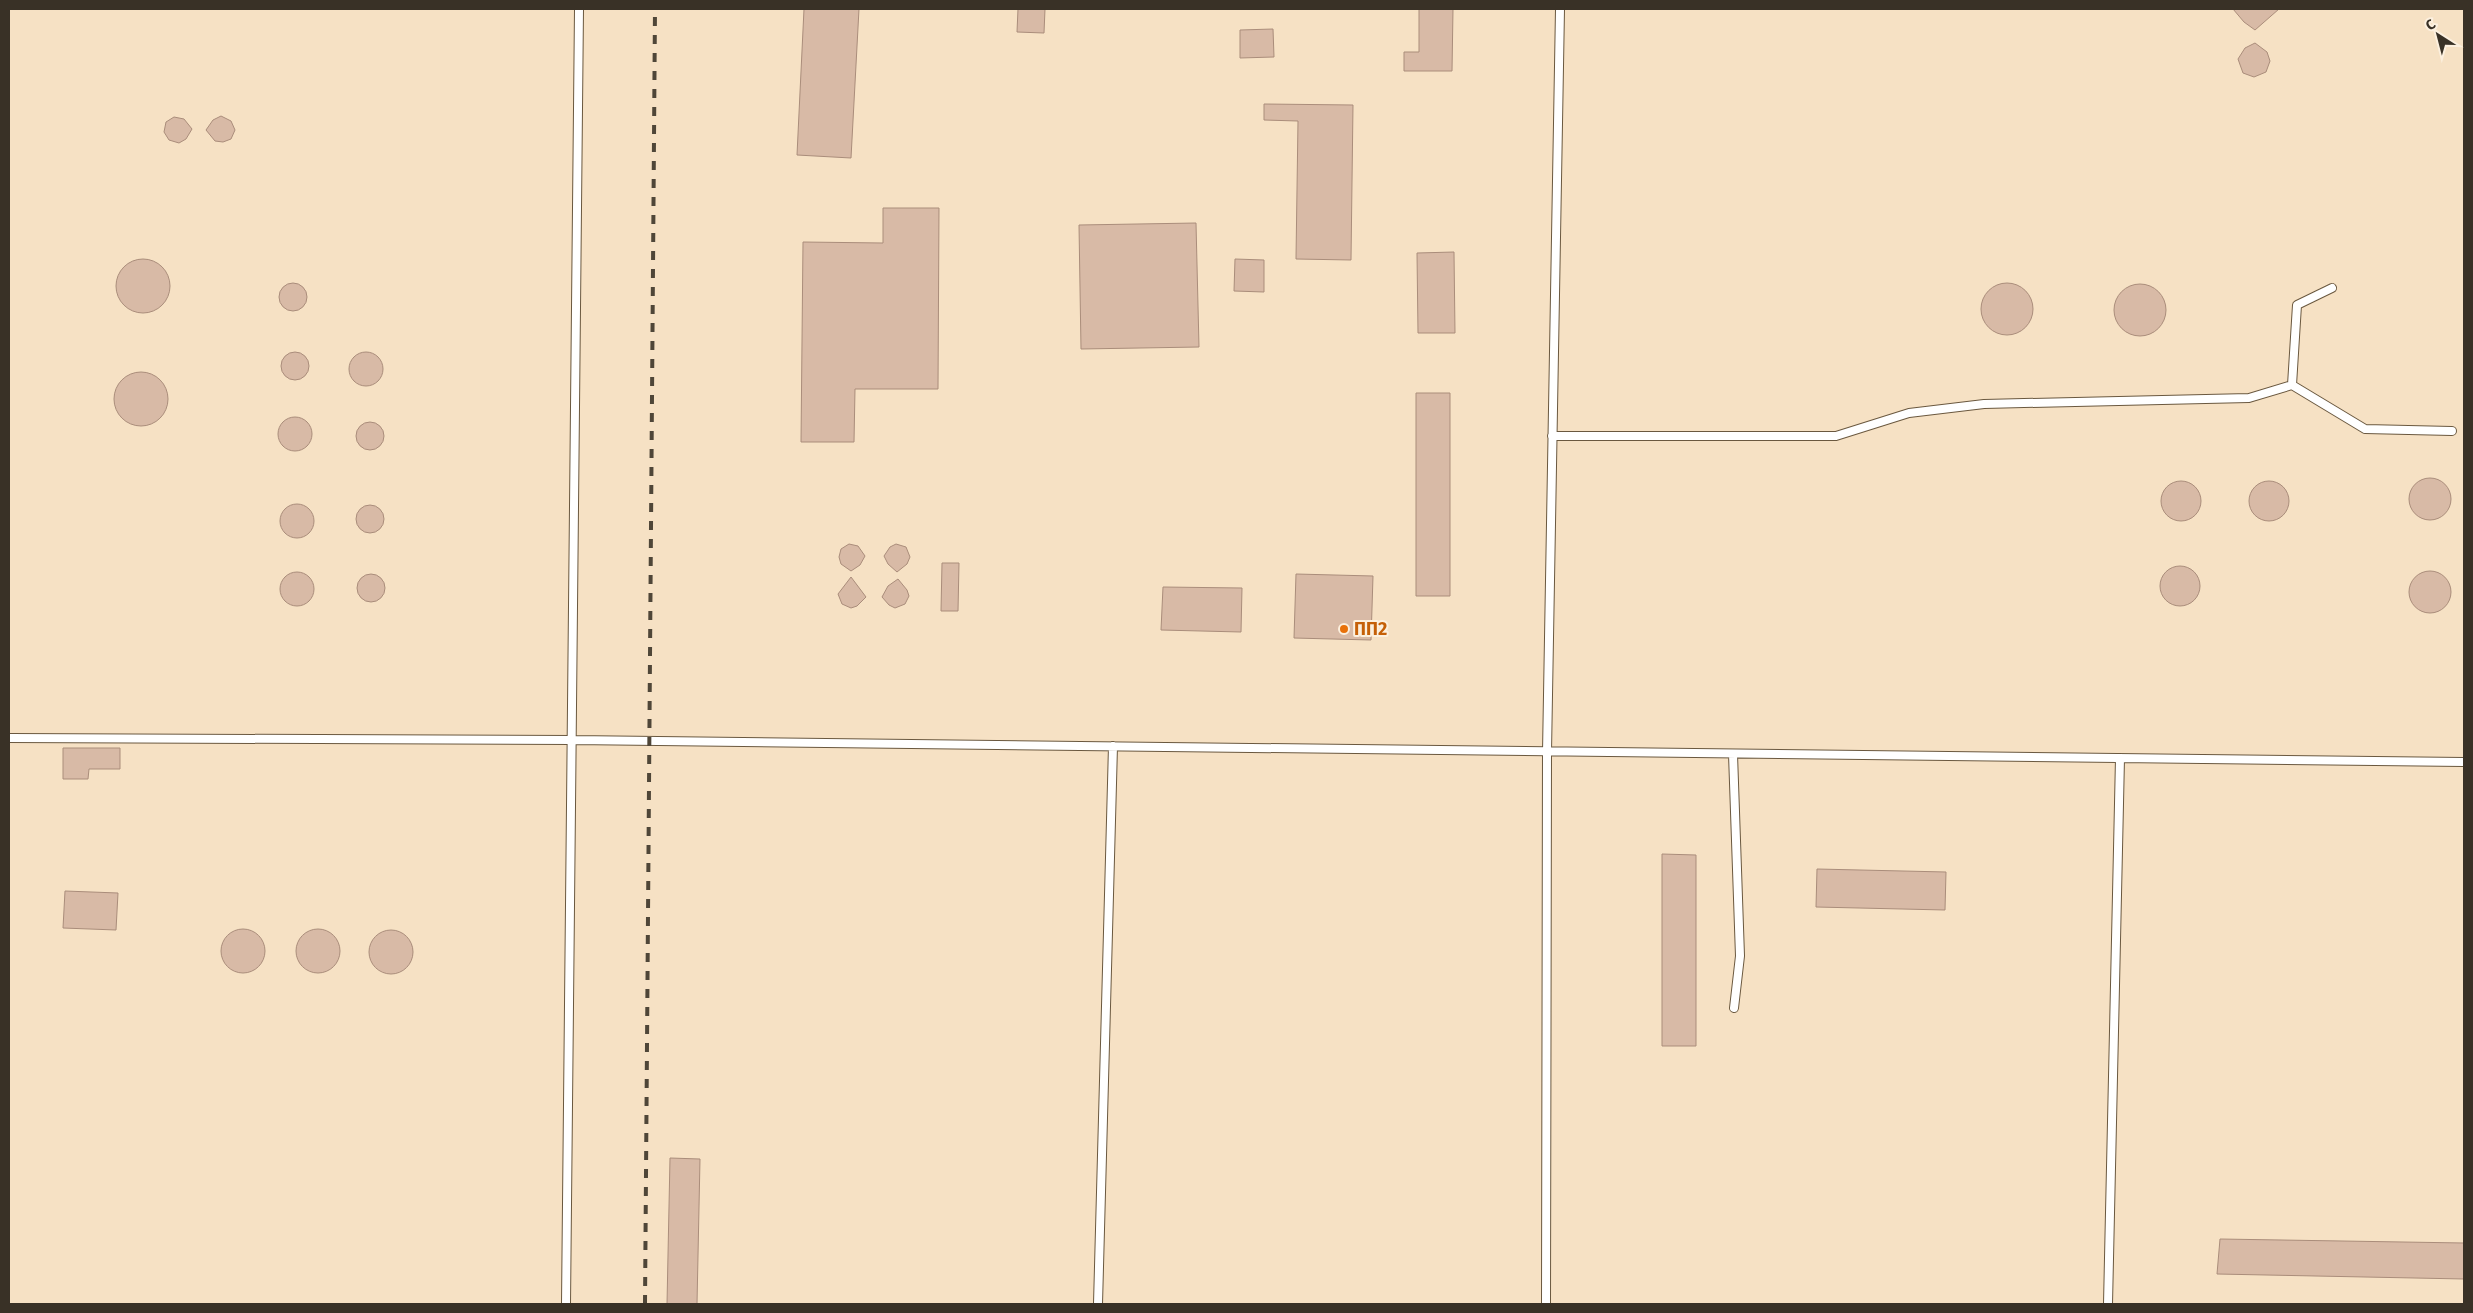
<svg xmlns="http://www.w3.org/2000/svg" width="2473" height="1313" font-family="'Fira Sans',sans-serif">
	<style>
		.building { fill: #d8baa6; stroke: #aa8d7b }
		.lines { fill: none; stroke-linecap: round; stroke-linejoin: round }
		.service-casing { stroke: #6a583f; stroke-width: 10 }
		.service { stroke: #fff; stroke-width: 8 }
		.rail { stroke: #4f4638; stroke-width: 4; stroke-dasharray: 9 9; stroke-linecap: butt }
		.food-dot { fill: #e8710a; stroke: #fcf0df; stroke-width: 2 }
		.labels { text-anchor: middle; stroke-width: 4; stroke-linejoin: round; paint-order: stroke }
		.food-label { font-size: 18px; font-weight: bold; fill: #c56008; stroke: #fcf0df; text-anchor: start }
	</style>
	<rect width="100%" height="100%" fill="#f6e1c4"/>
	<path class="building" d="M804,9H859L851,158L797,155Z
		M1018,9H1045L1044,33L1017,32Z
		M1419,9H1453L1452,71H1404V52H1419Z
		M2233,9H2279L2255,30L2244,22Z
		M1273,29L1274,57L1240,58V30Z
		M2255,43L2267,52L2270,61L2266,72L2254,77L2243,73L2238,59L2245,48Z
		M1264,104L1353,105L1351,260L1296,259L1298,121L1264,120Z
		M221,116L231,121L235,130L231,139L223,142L215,141L206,130L213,120Z
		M174,117L184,119L192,129L186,139L179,143L169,140L164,132L166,122Z
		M883,208H939L938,389H855L854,442H801L803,242L883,243Z
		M1196,223L1199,347L1081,349L1079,225Z
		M1454,252L1455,333H1418L1417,253Z
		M116 286a27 27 0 1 1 54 0a27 27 0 1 1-54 0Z
		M1235,259L1264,260V292L1234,291Z
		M1981 309a26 26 0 1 1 52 0a26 26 0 1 1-52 0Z
		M279 297a14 14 0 1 1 28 0a14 14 0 1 1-28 0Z
		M2114 310a26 26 0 1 1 52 0a26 26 0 1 1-52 0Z
		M281 366a14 14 0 1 1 28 0a14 14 0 1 1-28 0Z
		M349 369a17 17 0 1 1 34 0a17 17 0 1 1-34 0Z
		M114 399a27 27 0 1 1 54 0a27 27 0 1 1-54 0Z
		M1416,393H1450V596H1416Z
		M278 434a17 17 0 1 1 34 0a17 17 0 1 1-34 0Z
		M356 436a14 14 0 1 1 28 0a14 14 0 1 1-28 0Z
		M2409 499a21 21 0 1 1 42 0a21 21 0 1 1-42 0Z
		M2249 501a20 20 0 1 1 40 0a20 20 0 1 1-40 0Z
		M2161 501a20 20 0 1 1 40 0a20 20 0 1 1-40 0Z
		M280 521a17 17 0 1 1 34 0a17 17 0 1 1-34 0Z
		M356 519a14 14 0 1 1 28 0a14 14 0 1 1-28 0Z
		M849,544L858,546L865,556L860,565L851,571L841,564L839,557L841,549Z
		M896,544L906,547L910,557L907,564L897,572L888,564L884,556L890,547Z
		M942,563H959L958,611H941Z
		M2160 586a20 20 0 1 1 40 0a20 20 0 1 1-40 0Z
		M2409 592a21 21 0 1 1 42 0a21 21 0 1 1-42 0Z
		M280 589a17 17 0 1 1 34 0a17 17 0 1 1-34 0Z
		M357 588a14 14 0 1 1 28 0a14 14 0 1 1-28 0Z
		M1296,574L1373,576L1371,640L1294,638Z
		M851,577L866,597L857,606L851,608L842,604L838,594Z
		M898,579L907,590L909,596L905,604L895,608L889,605L882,597L888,586Z
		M1163,587L1242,588L1241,632L1161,630Z
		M63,748H120V769H89L88,779H63Z
		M1662,854L1696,855V1046H1662Z
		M1817,869L1946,872L1945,910L1816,907Z
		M65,891L118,893L116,930L63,928Z
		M221 951a22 22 0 1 1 44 0a22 22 0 1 1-44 0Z
		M296 951a22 22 0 1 1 44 0a22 22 0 1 1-44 0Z
		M369 952a22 22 0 1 1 44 0a22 22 0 1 1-44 0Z
		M670,1158L700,1159L697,1304H667Z
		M2220,1239L2464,1243V1279L2217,1274Z"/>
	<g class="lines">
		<g class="service-casing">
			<path id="service" d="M2292,385L2365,429L2452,431
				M1552,436H1836L1909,413L1984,404L2249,398L2292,385L2297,305L2332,288
				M9,738L573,740L2464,762
				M1733,754L1740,956L1734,1008
				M566,1304L579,9
				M1098,1304L1113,746
				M1546,1304L1547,752L1560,9
				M2108,1304L2120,758"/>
		</g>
		<use href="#service" class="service"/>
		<path class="rail" d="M645,1304L655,9"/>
	</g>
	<circle class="food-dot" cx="1344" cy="629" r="5"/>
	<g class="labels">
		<g class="food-label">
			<text x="1354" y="635">ПП2</text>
		</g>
	</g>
	<rect width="2473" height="1313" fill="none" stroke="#393126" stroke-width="20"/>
	<g transform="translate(2438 35) rotate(324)" stroke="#fcf0df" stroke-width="4" paint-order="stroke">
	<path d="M0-4L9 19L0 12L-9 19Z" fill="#393126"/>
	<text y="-8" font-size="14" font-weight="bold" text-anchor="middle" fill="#393126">С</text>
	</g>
</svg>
